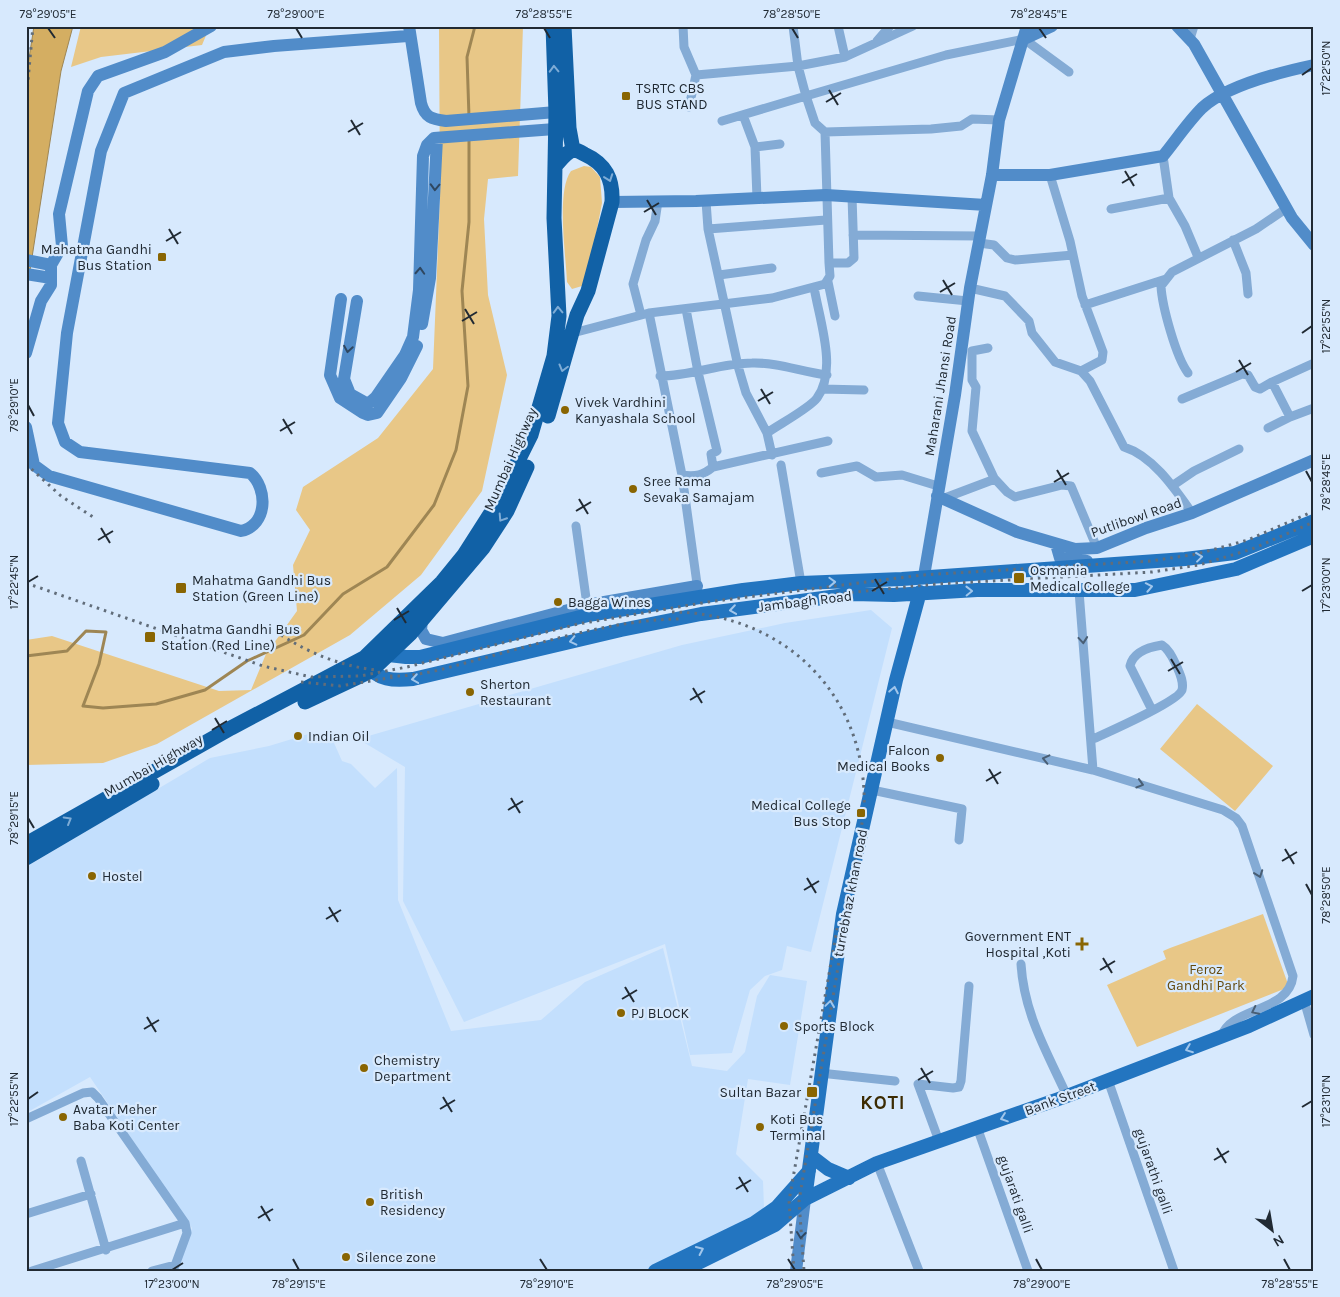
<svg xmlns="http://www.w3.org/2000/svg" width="1340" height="1297" font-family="Karla,sans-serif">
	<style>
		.built { fill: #c3dffd }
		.green { fill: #e8c787 }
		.water { fill: #d4ae62; stroke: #9e8654 }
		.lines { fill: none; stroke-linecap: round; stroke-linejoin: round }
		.stream { stroke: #9e8654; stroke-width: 3 }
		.street { stroke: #84abd5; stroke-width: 9 }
		.secondary { stroke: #518cc9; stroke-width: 12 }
		.primary { stroke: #2375c0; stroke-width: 14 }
		.highway { stroke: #1161a6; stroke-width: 15 }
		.rail { stroke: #616d7a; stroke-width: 3; stroke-dasharray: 2.5 5; stroke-linecap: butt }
		.oneway { stroke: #7eacd6 }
		.oneway2 { stroke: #2f4760 }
		.oneway3 { stroke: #a1c6eb }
		.oneway4 { stroke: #495e74 }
		.ticks { fill: none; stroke: #212a33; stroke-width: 2 }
		.poi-dot { fill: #896502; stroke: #d7e9fd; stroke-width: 2 }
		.labels { text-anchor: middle; stroke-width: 4.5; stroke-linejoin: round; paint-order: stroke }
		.poi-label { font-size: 14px; fill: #212a33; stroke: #d7e9fd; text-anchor: start }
		.street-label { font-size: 14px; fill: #212a33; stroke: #d7e9fd }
		.park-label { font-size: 14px; fill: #644a0e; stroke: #d7e9fd }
		.district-label { font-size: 19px; font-weight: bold; letter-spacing: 1px; fill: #3c2b02; stroke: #d7e9fd }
		.neatline { fill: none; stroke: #212a33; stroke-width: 2 }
		.ticks-label { font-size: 12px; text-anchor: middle; fill: #212a33 }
	</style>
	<rect width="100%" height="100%" fill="#d7e9fd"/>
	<path class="built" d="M871,610L892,628L811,952L787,946L782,970L765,976L750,990L732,1053L690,1055L665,944L464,1022L403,901L405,767L358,739L682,645L785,623Z
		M315,732L321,736L330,734L342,761L351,764L375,788L397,768L398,900L451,1031L541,1020L585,982L663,948L692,1066L727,1071L745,1052L757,996L770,975L807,981L790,1085L748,1079L736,1154L763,1181L764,1208L740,1226L647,1271H175L192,1228L90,1077L26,1113V867L210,758L269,746Z"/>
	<path class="green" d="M81,26H210L202,45L101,57L71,67Z
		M439,26H523L518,176L488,179L484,219L488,295L507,375L482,491L421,575L350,635L157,744L103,763L26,765V640L52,636L219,691L251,690L266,654L297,611L293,565L310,530L296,510L303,487L378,438L433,369L440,198Z
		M584,166L591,167L600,177L602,203L588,276L582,286L572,289L567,282C566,256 556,191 571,171Z
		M1197,704L1273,766L1235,811L1160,749Z
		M1263,914L1289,987L1137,1047L1107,985L1166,959L1163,951L1170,948Z"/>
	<path class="water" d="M34,26H73L61,71L26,296V78Z"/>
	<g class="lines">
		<path class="stream" d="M469,117L467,57L475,26
			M26,656L67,651L86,631L106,632L99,664L83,706L103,708L156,704L205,690L247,661L304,635L343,594L387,567L434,505L456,450L468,386L462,291L469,222V138"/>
		<path class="street" d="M683,26L684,47L696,75L689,107
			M793,26L798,66L806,96L946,55L1024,39L1069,72
			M838,26L845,57
			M1190,39L1194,26
			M877,41L890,26
			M696,75L798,66L845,57L913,26
			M743,115L755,147L757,198
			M722,121L806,96L815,123L825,132L829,263
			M825,132L931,129L961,126L972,119L999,120
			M755,147L780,144
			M1163,156L1169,198L1185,226L1198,257
			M1050,175L1070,241L1082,296L1103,352L1102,360L1081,371L1090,381L1124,447C1153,456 1175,489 1192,513
			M706,201L708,229L738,366L746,393L767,433L772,455
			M1111,209L1169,198
			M708,229L826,220
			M853,235L981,236
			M1233,240L1246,273L1248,294
			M979,243L994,245L1007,258L1015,260L1073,255
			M719,275L772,268
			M828,282L835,316
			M970,288L1005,296L1029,321L1032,333L1055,362L1081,371
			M918,296L968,301
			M1085,305L1166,279
			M649,313L682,475L698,591
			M641,315L633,284L646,240L655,221L658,201
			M569,334L649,313L772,298L825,284L830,276L829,263H848L854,258L852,196
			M988,348L972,351V380L976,387L972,431L994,478L1007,492L1015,497L1062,485L1071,486L1097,548
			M1188,373C1176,357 1162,306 1161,286L1172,272L1256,229L1287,208
			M660,376C691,376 721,363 752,363C777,362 802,372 827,375
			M1272,382L1314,363
			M822,389L864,390
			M1182,399L1242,374L1248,375L1255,387L1260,389L1272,382L1290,417L1314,408
			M1268,428L1290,417
			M767,433C778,425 810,408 817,398C838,370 819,319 814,287
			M781,465L801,583
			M713,467L828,441
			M821,473L857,466L876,477L902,475L938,486
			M682,475C696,477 703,475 713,467L711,454L717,451L698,372L686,309
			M1172,486L1194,471L1239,449
			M942,499L995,479
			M576,526L587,605
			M1079,591L1093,770
			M887,722L1093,770L1223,810L1236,818L1242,826L1293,976C1289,1013 1231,1006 1221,1037
			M1091,740C1106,733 1179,701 1182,690C1184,682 1180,674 1177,667C1173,659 1170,650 1162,645C1149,647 1133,652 1130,666L1152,710
			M872,790L962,809L959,840
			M1021,964C1024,1014 1047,1052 1067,1096
			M1304,1000L1314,1035
			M820,1073L895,1081
			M1108,1080L1174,1271
			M26,1119L83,1093L92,1092L98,1098L185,1223L187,1233L173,1271
			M977,1127L1028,1271
			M939,1141L918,1084L953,1088L959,1087L961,1081L969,986
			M81,1161L106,1250
			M877,1163L919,1271
			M26,1214L91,1194
			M32,1271L185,1223
			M152,1271L175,1265"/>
		<path class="secondary" d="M409,26L421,103C425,118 432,119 446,121L556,112
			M1177,26L1194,44L1292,218L1314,245
			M1024,39L1052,26
			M992,175H1050L1163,156C1176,140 1188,122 1202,108C1227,85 1281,72 1314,65
			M612,202L696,201L826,195L986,205
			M26,260L51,265
			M26,274L51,278
			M341,299L330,375L340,398L363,413L368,415L377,413L401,378L417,346
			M357,301L344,379L350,394L368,404L376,397L405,355L413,337L419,290L423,156L427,145L434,138L555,129
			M422,324L430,278L437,138
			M26,353L41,301L51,285V265L62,246L59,214L88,91L98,76L165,52L211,26
			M26,427L34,465L49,476L241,531C268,525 268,488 250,473L80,452L65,442L58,423L67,333L101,151L124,93L224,52L274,46L408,36
			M937,496L1017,532L1075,549L1097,548L1146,528L1192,513L1314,460
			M1056,544L1060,558L1087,561
			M924,576L955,395L970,288L992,175L999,120L1027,26
			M422,620L421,630L426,639L443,643L587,605L697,586
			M796,1271L805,1199"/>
		<path class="primary" d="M380,654L406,657H420L588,615L743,590L801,583L902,579L1185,559L1235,553L1314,521
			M366,663C377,681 394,681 413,679L621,630L701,614L853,594L894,595L977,590H1135L1236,569L1314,536
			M811,1156L828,1169L849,1178
			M805,1199L843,914L896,680L920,592
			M655,1271L754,1223L777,1207L809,1171
			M682,1271L775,1225L805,1199L877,1163L1067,1096L1249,1026L1314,996"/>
		<path class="highway" d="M564,26L569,128L573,150
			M548,416L577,315L588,291L612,202C613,179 606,164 584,154C581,152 577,150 573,150C566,152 560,161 555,166
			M305,702L371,671L411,633L483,548L507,511L527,467
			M26,844L231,728L364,658L442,582L464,555L496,505L531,435L554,356L559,316L554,218L556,112L553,26
			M26,858L152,784"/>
		<path class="rail" d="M26,102L33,26
			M26,464L61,496L93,517
			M26,583L263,666L311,677L360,676L407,667L578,624L708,602L922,575L1151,561L1197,554L1248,540L1314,511
			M836,594L937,584L1152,572L1199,565L1252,549L1314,522
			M672,612C785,613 869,696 864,811L799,1201L804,1271
			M281,635C311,654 341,666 376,670
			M390,676C421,677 453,666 484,658C548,641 616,619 683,619
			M301,682L340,686L395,677
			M794,1271L789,1201L838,923"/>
	</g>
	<defs><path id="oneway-chevron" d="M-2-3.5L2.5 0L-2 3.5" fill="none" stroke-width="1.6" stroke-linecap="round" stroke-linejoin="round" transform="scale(1.25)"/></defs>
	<g class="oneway">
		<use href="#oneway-chevron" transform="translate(554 69) rotate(-92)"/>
		<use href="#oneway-chevron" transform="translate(609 178) rotate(70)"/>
		<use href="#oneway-chevron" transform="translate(558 310) rotate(-92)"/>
		<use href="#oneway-chevron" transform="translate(563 368) rotate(105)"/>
		<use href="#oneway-chevron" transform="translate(502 518) rotate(123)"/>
		<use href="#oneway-chevron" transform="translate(68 820) rotate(-30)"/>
	</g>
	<g class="oneway2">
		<use href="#oneway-chevron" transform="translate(435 187) rotate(92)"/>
		<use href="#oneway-chevron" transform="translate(420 271) rotate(-87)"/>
		<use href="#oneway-chevron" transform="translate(348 349) rotate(99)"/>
		<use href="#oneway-chevron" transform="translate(801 1235) rotate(97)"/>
	</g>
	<g class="oneway3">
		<use href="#oneway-chevron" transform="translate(1199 557) rotate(-7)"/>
		<use href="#oneway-chevron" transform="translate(832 582) rotate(-2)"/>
		<use href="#oneway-chevron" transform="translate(1149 587) rotate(-11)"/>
		<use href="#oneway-chevron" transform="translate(969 591) rotate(-1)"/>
		<use href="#oneway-chevron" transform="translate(733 610) rotate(172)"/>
		<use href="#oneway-chevron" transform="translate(573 641) rotate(167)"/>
		<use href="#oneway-chevron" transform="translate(415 679) rotate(171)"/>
		<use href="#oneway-chevron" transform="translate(894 690) rotate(-79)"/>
		<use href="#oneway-chevron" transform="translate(830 1004) rotate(-82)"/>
		<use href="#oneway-chevron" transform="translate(1189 1049) rotate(159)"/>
		<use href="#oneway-chevron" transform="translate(1004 1118) rotate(161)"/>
		<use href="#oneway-chevron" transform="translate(700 1250) rotate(-25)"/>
	</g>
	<g class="oneway4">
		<use href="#oneway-chevron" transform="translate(1083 640) rotate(85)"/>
		<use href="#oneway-chevron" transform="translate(1046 759) rotate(-167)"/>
		<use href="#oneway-chevron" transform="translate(1140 784) rotate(17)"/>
		<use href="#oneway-chevron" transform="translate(1259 874) rotate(70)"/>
		<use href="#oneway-chevron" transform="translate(1255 1011) rotate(154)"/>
	</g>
	<path class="ticks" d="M48,28L55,38M296,28L302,38M544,28L550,38M792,28L798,38M1039,28L1046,38M1302,75L1312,68M829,90L838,105M826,102L841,93M351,120L360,135M348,132L363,123M1125,171L1134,186M1122,183L1137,174M647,200L656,215M644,212L659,203M169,229L178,244M166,241L181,232M943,280L952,295M940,292L955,283M465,309L474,324M462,321L477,312M1302,333L1312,326M1239,360L1248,375M1236,372L1251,363M761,389L770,404M758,401L773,392M28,405L34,416M283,419L292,434M280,431L295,422M1057,470L1066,485M1306,471L1312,482M1054,482L1069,473M579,499L588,514M576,511L591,502M101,528L110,543M98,540L113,531M875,579L884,594M28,582L38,576M872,591L887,582M1302,591L1312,585M397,608L406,623M394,620L409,611M1171,659L1180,674M1168,671L1183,662M693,688L702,703M690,700L705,691M215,718L224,733M212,730L227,721M989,769L998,784M986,781L1001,772M511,798L520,813M508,810L523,801M28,818L34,828M1285,849L1294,864M1282,861L1297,852M807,878L816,893M1306,884L1312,895M804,890L819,881M329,907L338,922M326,919L341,910M1103,958L1112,973M1100,970L1115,961M625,987L634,1002M622,999L637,990M147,1017L156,1032M144,1029L159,1020M921,1068L930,1083M918,1080L933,1071M443,1097L452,1112M28,1099L38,1092M1302,1107L1312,1101M440,1109L455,1100M1217,1148L1226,1163M1214,1160L1229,1151M739,1177L748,1192M736,1189L751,1180M261,1206L270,1221M258,1218L273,1209M293,1259L299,1270M540,1259L547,1270M788,1259L795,1270M1036,1259L1042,1270M1284,1259L1290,1270M172,1270L183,1263"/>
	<g class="poi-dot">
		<rect x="621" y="91" width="10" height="10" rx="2.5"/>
		<rect x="157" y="252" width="10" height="10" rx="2.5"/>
		<circle cx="565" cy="410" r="5"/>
		<circle cx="633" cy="489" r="5"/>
		<rect x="1013" y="572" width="12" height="12" rx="2.5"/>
		<rect x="175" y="582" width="12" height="12" rx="2.5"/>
		<circle cx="558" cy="602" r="5"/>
		<rect x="144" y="631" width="12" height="12" rx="2.5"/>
		<circle cx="470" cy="692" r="5"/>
		<circle cx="298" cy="736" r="5"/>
		<circle cx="940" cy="758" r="5"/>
		<rect x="856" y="808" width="10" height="10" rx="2.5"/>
		<circle cx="92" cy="876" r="5"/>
		<path d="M1079.5 936.5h5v5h5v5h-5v5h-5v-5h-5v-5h5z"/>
		<circle cx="621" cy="1013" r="5"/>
		<circle cx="784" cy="1026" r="5"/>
		<circle cx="364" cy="1068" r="5"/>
		<rect x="806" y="1086" width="12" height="12" rx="2.5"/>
		<circle cx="63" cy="1117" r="5"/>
		<circle cx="760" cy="1127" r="5"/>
		<circle cx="370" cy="1202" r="5"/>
		<circle cx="346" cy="1257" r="5"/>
	</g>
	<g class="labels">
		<g class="poi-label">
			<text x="636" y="93">TSRTC CBS<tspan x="636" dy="16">BUS STAND</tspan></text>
			<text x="152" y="254" text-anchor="end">Mahatma Gandhi<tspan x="152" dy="16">Bus Station</tspan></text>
			<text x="575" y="407">Vivek Vardhini<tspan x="575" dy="16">Kanyashala School</tspan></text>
			<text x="643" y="486">Sree Rama<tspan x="643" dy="16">Sevaka Samajam</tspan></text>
			<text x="1030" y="575">Osmania<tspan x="1030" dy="16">Medical College</tspan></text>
			<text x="192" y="585">Mahatma Gandhi Bus<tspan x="192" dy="16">Station (Green Line)</tspan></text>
			<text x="568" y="607">Bagga Wines</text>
			<text x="161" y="634">Mahatma Gandhi Bus<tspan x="161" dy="16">Station (Red Line)</tspan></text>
			<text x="480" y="689">Sherton<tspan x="480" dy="16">Restaurant</tspan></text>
			<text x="308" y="741">Indian Oil</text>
			<text x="930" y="755" text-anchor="end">Falcon<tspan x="930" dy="16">Medical Books</tspan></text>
			<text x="851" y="810" text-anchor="end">Medical College<tspan x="851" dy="16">Bus Stop</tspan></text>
			<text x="102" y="881">Hostel</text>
			<text x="1071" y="941" text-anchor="end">Government ENT<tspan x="1071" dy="16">Hospital ,Koti</tspan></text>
			<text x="631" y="1018">PJ BLOCK</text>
			<text x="794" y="1031">Sports Block</text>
			<text x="374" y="1065">Chemistry<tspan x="374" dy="16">Department</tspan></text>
			<text x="801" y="1097" text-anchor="end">Sultan Bazar</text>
			<text x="73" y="1114">Avatar Meher<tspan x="73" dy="16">Baba Koti Center</tspan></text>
			<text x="770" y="1124">Koti Bus<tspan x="770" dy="16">Terminal</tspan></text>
			<text x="380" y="1199">British<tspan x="380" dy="16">Residency</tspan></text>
			<text x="356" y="1262">Silence zone</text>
		</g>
		<g class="street-label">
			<text transform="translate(940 386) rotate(-81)" y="5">Maharani Jhansi Road</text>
			<text transform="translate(510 459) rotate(-66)" y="5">Mumbai Highway</text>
			<text transform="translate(1136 517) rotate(-19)" y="5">Putlibowl Road</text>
			<text transform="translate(805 601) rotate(-7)" y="5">Jambagh Road</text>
			<text transform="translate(153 765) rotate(-30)" y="5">Mumbai Highway</text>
			<text transform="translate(850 893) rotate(-79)" y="5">turrebhaz khan road</text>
			<text transform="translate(1060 1098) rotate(-20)" y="5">Bank Street</text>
			<text transform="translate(1154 1171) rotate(71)" y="5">gujarathi galli</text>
			<text transform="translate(1016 1194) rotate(71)" y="5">gujarati galli</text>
		</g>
		<g class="park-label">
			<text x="1206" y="974">Feroz<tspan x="1206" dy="16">Gandhi Park</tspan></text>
		</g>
		<g class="district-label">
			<text x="883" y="1109">KOTI</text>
		</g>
	</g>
	<rect width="1340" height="1297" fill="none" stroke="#d7e9fd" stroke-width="55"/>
	<g transform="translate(1272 1230) rotate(149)" stroke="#d7e9fd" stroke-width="4" paint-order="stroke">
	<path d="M0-4L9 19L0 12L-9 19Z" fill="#212a33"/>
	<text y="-8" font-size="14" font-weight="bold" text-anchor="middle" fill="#212a33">N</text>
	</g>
	<rect x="28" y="28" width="1284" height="1242" class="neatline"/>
	<g class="ticks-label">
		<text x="48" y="18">78°29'05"E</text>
		<text x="296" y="18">78°29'00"E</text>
		<text x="544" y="18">78°28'55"E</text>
		<text x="792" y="18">78°28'50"E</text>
		<text x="1039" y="18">78°28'45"E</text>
		<text transform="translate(1326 68) rotate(-90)" y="4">17°22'50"N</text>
		<text transform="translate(1326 326) rotate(-90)" y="4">17°22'55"N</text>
		<text transform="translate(14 405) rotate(-90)" y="4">78°29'10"E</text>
		<text transform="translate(1326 482) rotate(-90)" y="4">78°28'45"E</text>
		<text transform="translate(14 582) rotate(-90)" y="4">17°22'45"N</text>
		<text transform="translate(1326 585) rotate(-90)" y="4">17°23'00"N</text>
		<text transform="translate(14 818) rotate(-90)" y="4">78°29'15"E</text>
		<text transform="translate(1326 895) rotate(-90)" y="4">78°28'50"E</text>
		<text transform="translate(14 1099) rotate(-90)" y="4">17°22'55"N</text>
		<text transform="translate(1326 1101) rotate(-90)" y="4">17°23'10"N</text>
		<text x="172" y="1288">17°23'00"N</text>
		<text x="299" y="1288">78°29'15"E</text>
		<text x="547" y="1288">78°29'10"E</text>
		<text x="795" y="1288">78°29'05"E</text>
		<text x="1042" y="1288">78°29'00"E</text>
		<text x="1290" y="1288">78°28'55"E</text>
	</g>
</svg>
